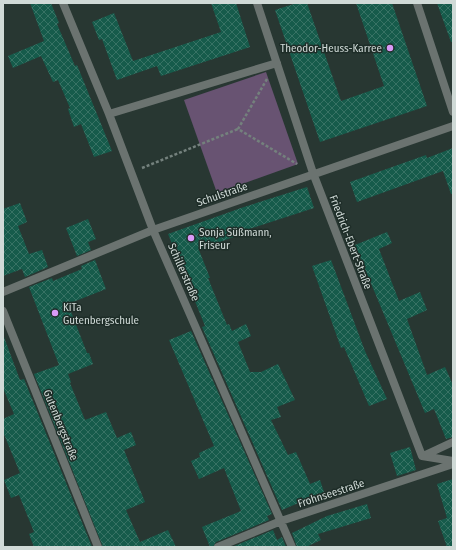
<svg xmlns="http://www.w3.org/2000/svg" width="456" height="550" font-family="'Fira Sans Condensed',sans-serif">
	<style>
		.park { fill: #685372 }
		.building { fill: url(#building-cross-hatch) }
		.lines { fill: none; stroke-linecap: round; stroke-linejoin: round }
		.path { stroke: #74817d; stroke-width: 2.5; stroke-dasharray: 3 2; stroke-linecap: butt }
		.minor { stroke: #6b7370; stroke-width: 8 }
		.poi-dot { fill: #d99af7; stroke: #1e2d28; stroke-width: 1.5 }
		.labels { text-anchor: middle; stroke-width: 3; stroke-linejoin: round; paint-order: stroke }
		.poi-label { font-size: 11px; fill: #d0dad7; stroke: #1e2d28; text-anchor: start }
		.street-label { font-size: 11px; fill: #d0dad7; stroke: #1e2d28 }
	</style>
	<defs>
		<pattern id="building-cross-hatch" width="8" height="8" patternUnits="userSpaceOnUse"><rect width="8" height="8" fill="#165b4b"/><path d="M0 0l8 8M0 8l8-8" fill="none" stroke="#377264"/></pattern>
	</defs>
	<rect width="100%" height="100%" fill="#283732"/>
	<path class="park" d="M266,72L298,164L217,193L184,100Z"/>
	<path class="building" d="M30,3H51L59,23L57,24L75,66L77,65L112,151L94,157L81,124L74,127L68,109L70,108L58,80L53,82L41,56L13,68L8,56L44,41Z
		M211,3H236L250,47L161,76L157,66L117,80L102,39L99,40L92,22L114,13L133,61L221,32Z
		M297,3H307L341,101L384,86L356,3H392L427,106L320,142L275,10Z
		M437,3H453V42H451Z
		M453,148V194H451L443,171L357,202L350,182L426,155L427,158Z
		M307,187L314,208L249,229V231L199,250L210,278H208L227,325L229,324L232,331L246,324L251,336L238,342L250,372H261L278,364L295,400L277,407L281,417L271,420L288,455L296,452L310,484L320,480L324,492L282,510L202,327L205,326L168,234L241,208Z
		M20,203L27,222L18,226L29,254L42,250L48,267L25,277L22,269L3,276V209Z
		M88,219L96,239L88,242L91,250L77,256L66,228Z
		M387,232L392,243L379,249L399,301L420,292L427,310L407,319L427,375L445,367L453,385V437L446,439L434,409L425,413L355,245Z
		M95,260L106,289L68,304L87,353H89L93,364L68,374L71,382L70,383L85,420L106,412L117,438L131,432L136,445L124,450L145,502L126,510L140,542L168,530L176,547H103L34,374L59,365L29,287L52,278L53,281L82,269L81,266Z
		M331,260L365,351L387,399L369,406L344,347L341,348L312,266Z
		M191,331L272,514L267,516L269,520L216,542L213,547H210L202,527L241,511L224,468L199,479L191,461L200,457L199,453L214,446L169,340Z
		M4,337L20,380L24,379L92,547H34L29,534L34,532L19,495L11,498L4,480L20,473L3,432V419L14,414L3,388Z
		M410,447L416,470L397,476L390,453Z
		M453,479V547H447L438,521L447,518L437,484Z
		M367,504L371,518L318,534L321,540L306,547H297L292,533L327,516Z
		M273,530L277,540L282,537L286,547H232Z"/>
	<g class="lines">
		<path class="path" d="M267,79L238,129L297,164
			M142,168L238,129"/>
		<path class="minor" d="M63,3L109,114L153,230L292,547
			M257,3L313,173L422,456L453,461
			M417,3L453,112
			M109,114L277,63
			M3,292L153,230L453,126
			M3,311L98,547
			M423,456L453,442
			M218,547L281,521L453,464"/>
	</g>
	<g class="poi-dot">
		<circle cx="390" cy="48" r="4"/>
		<circle cx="191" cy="238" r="4"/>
		<circle cx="55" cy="313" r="4"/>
	</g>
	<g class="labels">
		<g class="poi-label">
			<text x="382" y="52" text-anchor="end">Theodor-Heuss-Karree</text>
			<text x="199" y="236">Sonja Süßmann,<tspan x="199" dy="13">Friseur</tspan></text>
			<text x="63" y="311">KiTa<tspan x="63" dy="13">Gutenbergschule</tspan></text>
		</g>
		<g class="street-label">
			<text transform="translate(222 194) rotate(-19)" y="4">Schulstraße</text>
			<text transform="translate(351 242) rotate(69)" y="4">Friedrich-Ebert-Straße</text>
			<text transform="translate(184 272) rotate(66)" y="4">Schillerstraße</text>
			<text transform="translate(61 425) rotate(68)" y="4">Gutenbergstraße</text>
			<text transform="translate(331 493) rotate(-18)" y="4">Frohnseestraße</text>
		</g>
	</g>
	<rect width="456" height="550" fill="none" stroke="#d0dad7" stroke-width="8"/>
</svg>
